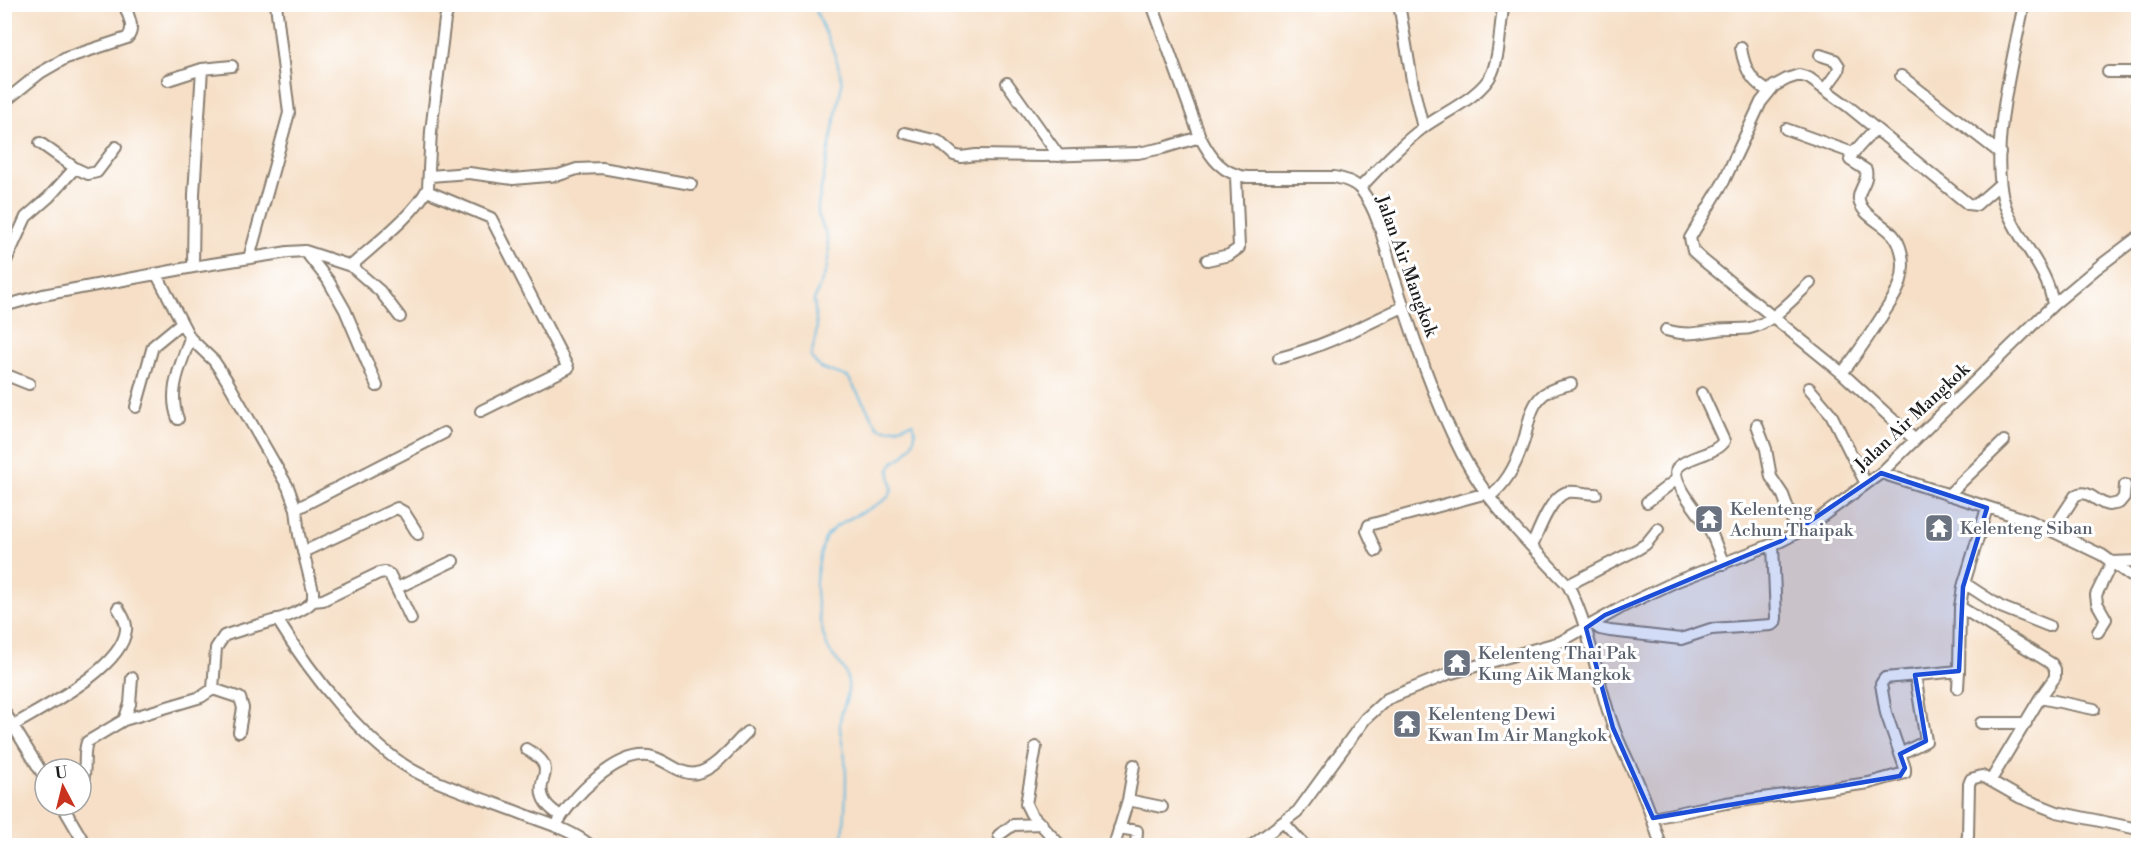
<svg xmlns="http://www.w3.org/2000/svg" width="2143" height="850" font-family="'Libre Bodoni',serif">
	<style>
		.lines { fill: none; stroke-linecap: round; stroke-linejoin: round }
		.stream { stroke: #62b8df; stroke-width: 2 }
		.minor-casing { stroke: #897e71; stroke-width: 14 }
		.minor { stroke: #fff; stroke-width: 10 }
		.marked { fill: #1d4ed8; fill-opacity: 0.2; stroke: #1d4ed8; stroke-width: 4.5; stroke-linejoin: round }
		.labels { text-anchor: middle; stroke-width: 6; stroke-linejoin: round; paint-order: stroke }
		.street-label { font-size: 18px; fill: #1c1c1c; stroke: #fff }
		.worship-label { font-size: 18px; fill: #5b616d; stroke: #fff; text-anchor: start }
	</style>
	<rect width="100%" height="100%" fill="#fff"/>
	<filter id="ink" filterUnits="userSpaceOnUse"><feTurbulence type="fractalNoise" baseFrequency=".0167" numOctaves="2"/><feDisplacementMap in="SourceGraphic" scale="12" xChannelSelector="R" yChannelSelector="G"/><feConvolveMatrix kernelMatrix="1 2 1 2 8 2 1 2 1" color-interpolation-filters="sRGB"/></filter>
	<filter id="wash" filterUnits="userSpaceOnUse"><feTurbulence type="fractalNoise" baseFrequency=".008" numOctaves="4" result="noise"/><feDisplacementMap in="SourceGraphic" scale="24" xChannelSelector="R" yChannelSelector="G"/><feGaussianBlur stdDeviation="1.35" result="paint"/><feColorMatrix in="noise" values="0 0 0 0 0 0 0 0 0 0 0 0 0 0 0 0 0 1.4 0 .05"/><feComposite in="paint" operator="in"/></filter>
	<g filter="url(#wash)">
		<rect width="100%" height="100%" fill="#f6dfc6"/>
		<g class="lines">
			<path class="stream" d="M813,4C823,30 839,56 842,84L818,205V214L827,237L829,252L826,271L814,300L817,329L811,357L820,368L848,377L878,427C890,433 902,425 913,423C918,435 912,447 903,456C900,459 894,461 892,464C884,473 899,488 887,498C869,513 828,521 823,545C820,556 817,569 816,581C815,598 821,632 828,648C835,662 846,664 848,683C850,698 841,708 840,722C839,735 844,747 845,759C848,786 844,818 843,846"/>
		</g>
	</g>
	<g filter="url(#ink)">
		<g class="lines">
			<g class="minor-casing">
				<path id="minor" d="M1152,4L1200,137C1211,158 1222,174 1247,177H1334C1344,179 1356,182 1362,191C1381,216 1385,251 1395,280C1414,339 1434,400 1462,454C1488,504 1530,545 1568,585C1591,629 1596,679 1613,726C1619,744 1629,762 1637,780C1647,802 1654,823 1661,846
					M1399,4L1413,86L1423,128
					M1741,48C1744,67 1751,83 1769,91
					M1820,55L1835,60L1839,66L1838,71L1825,89
					M2108,72H2138
					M1901,76L2000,153
					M168,80L202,69L232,66
					M1007,83L1059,156
					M4,102L40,73L66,58L127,38C136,29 128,15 124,4
					M1786,129L1853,153
					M905,133L938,141L954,155L961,157L976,155L1043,156L1138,153L1163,148L1200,137
					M75,168L88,174L97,172L116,147
					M430,176L469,173L513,179L559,175L577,169L602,168L691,184
					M1360,188C1380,167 1400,145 1424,127C1443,113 1482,96 1492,73C1501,52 1499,26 1504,4
					M427,191L491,218L568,368L481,411
					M305,251L328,280L345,310L377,386
					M249,258L289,113L276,4
					M1207,260L1229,255L1239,248L1236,176
					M4,265L26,217L49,197L75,168L40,143
					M351,266L380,291L400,317
					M193,267L194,194L202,69
					M2053,305L2097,268L2138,237
					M4,306L43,295L193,267L288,252L305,251L351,266C374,245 414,215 428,188L431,131L445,19L450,4
					M1666,330C1687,336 1696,333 1717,330C1728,328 1739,330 1750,328C1774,322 1793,298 1810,283
					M1279,358C1323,347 1363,326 1403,307
					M1842,373C1857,355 1869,336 1882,316C1888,306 1896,296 1900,284C1905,269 1904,249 1894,236C1885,224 1862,216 1859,200C1857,190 1869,182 1866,170L1850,160L1853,153L1875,129
					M4,374L29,384
					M1809,388L1831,414L1866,484
					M1702,393L1724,441C1714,455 1692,455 1679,466C1666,478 1703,517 1710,530C1715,541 1719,553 1724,564
					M136,407L153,346L181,323
					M178,419C167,391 181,365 190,338
					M1757,425L1766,449L1771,477L1783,495L1797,533
					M1915,440L1842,373L1704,261L1693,251L1690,238L1724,181L1761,102L1774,86L1787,79L1799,75L1809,78L1849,107L1968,204L1976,205L2000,184
					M1881,473L2031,521L2102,555L2138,581
					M1948,495L2004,441
					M1489,497C1506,484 1516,465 1522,446C1529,428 1528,407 1544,394C1552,388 1562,386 1571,384
					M1647,502L1677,479
					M296,509L444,433
					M2052,531L2075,496C2088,487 2095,503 2109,505C2110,505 2119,503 2119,503L2124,497L2125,485
					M1532,546C1538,532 1551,495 1568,492C1576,491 1587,494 1596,494
					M1376,551L1367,531L1369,525L1487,493
					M303,552L397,508L404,512L418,534
					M1964,583L2001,607L2049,626
					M1568,585L1638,549L1646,544L1658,529
					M397,588L453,561
					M313,601L323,600L379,573L385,572L390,575L411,619
					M1960,607L2052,664L2055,669V677L2040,698L1991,780
					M277,619C309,671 367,749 422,775C458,792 497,803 533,818C553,825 574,832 591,846
					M1593,624L1600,629L1610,631L1681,639L1711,629L1771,625L1775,623L1776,618L1773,545
					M2098,632L2106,619L2097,603L2096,595L2112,562L2138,561
					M1958,688L1959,671
					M213,689L240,698L243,708L239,732
					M2040,698L2094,709
					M4,711L45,778
					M124,720L130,704L132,678
					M1981,723H2026
					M4,728L14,725C44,707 122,668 126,630C127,622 122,615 118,608
					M1036,747L1026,804L1031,814L1061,846
					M526,749C532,753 541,757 544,765C547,773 543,777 542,784C539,800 550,809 561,816
					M1900,754L1926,741L1915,675
					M81,787C88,772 82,757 87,742L124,720L201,697L213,689L216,648L224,636C247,626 297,619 313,601V591L299,535L296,509L288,487L226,379L214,361L190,338L157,275
					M1128,800L1162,807
					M62,805L86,846
					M1653,818L1726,803L1869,783L1905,773V768L1886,713L1881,684L1885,678L1959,671L1960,607L1963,587L1987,508
					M1284,823L1305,846
					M556,826C570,798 619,748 653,757C668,761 681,776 697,773C716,769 733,745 747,732
					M1119,828L1137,831L1136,846
					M999,835L1013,825L1042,824
					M1114,846L1128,800L1134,765
					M1251,846L1298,811L1365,719L1387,699L1448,674L1560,642L1626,605L1677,581L1781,541L1806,528L1881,473L2053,305C2048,267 2017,241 2005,205C1988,154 2013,58 2024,4
					M1965,846L1968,836L1969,784L1971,779L1982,776L2019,797L2057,812L2138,829"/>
			</g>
			<use href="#minor" class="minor"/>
		</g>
	</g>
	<path class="marked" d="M1881,473L1987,508L1963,587L1959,671L1915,675L1926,741L1900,754L1905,768L1900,776L1653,818L1613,728L1586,628L1605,615L1781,541Z"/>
	<defs>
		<g id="temple-square" transform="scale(1.5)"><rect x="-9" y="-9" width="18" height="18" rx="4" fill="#6b7280" stroke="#fff"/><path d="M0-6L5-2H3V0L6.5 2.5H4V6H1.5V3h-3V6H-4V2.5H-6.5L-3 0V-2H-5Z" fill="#fff"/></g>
	</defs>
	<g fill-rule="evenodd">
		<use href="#temple-square" x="1709" y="519"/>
		<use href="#temple-square" x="1939" y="528"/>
		<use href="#temple-square" x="1457" y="663"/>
		<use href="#temple-square" x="1407" y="724"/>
	</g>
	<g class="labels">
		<g class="street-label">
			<text transform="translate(1407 266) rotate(70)" y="6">Jalan Air Mangkok</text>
			<text transform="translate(1912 417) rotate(-43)" y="6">Jalan Air Mangkok</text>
		</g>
		<g class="worship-label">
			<text x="1730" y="515">Kelenteng<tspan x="1730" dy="21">Achun Thaipak</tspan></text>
			<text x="1960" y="534">Kelenteng Siban</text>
			<text x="1478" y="659">Kelenteng Thai Pak<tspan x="1478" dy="21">Kung Aik Mangkok</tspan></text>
			<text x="1428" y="720">Kelenteng Dewi<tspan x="1428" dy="21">Kwan Im Air Mangkok</tspan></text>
		</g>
	</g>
	<rect width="2143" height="850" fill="none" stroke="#fff" stroke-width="24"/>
	<g transform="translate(63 787) rotate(353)"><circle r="28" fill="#ffffff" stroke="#a4a4a4" stroke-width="1.5"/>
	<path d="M0-4.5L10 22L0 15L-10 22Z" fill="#c8321e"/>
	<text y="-9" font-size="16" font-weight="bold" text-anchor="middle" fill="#1c1c1c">U</text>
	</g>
</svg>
